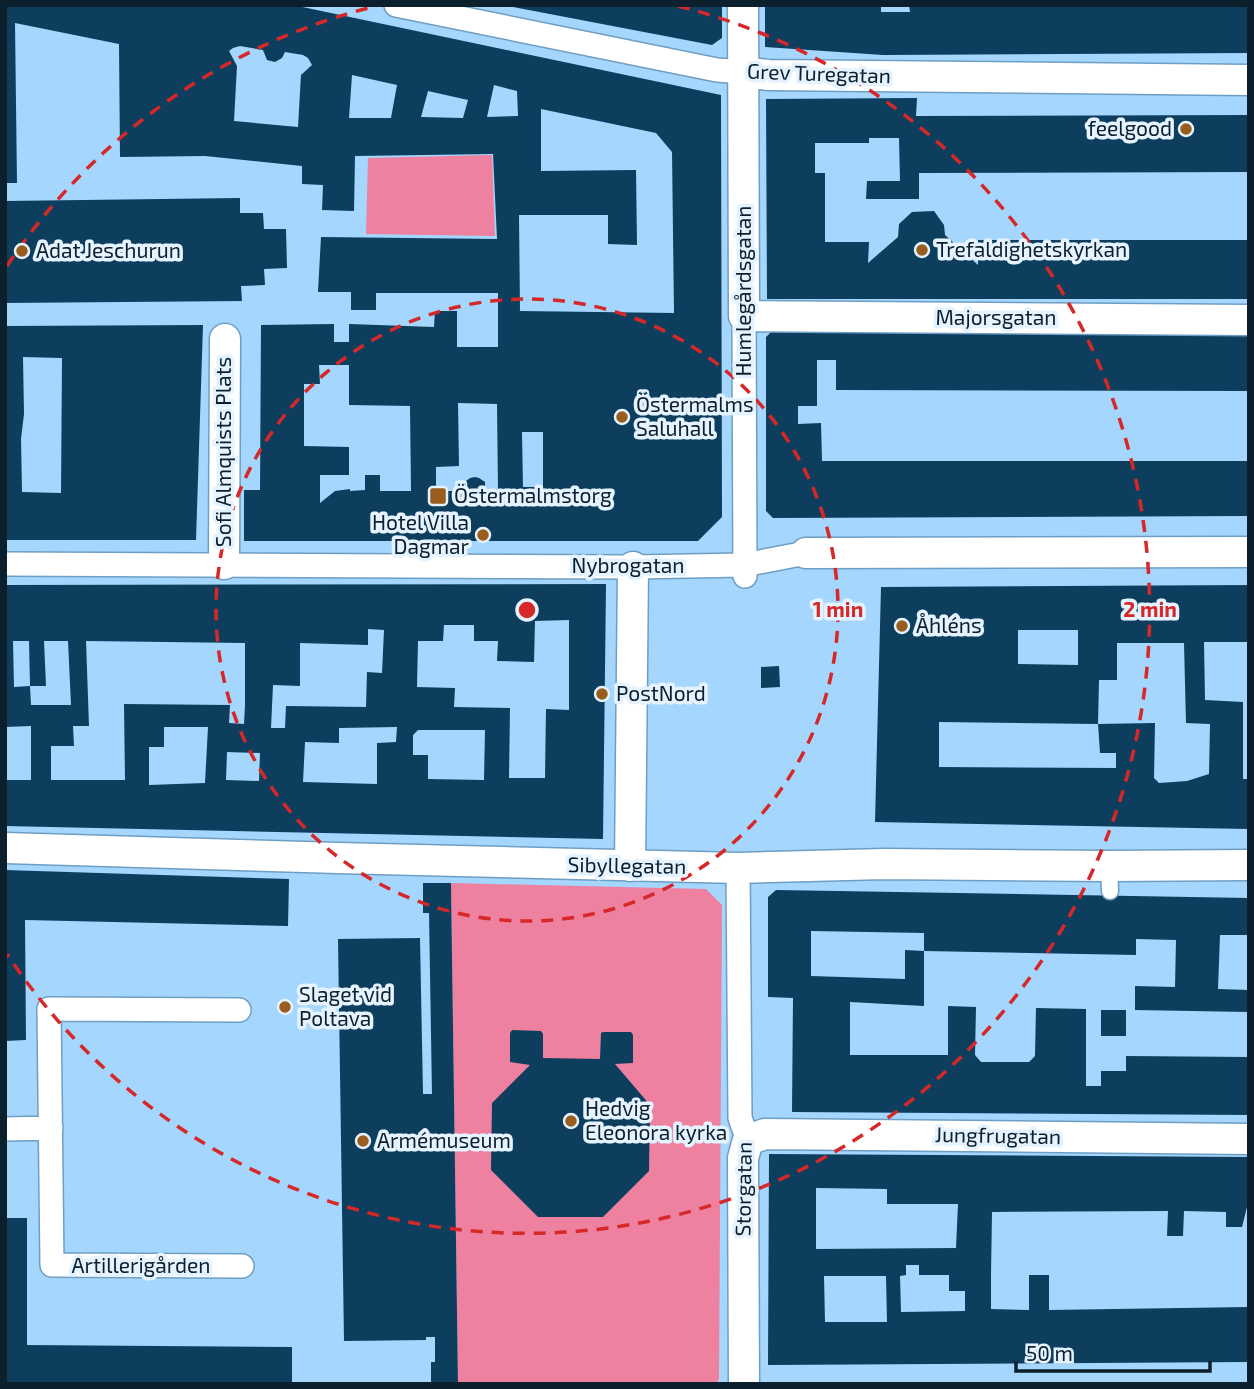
<svg xmlns="http://www.w3.org/2000/svg" width="1254" height="1389" font-family="'Exo 2',sans-serif">
	<style>
		.green { fill: #ee80a0 }
		.building { fill: #0d3e5d; fill-rule: evenodd }
		.lines { fill: none; stroke-linecap: round; stroke-linejoin: round }
		.service-casing { stroke: #6f9ec3; stroke-width: 19 }
		.pedestrian-casing { stroke: #6f9ec3; stroke-width: 26 }
		.minor-casing { stroke: #6f9ec3; stroke-width: 33 }
		.service { stroke: #fff; stroke-width: 16 }
		.pedestrian { stroke: #fff; stroke-width: 23 }
		.minor { stroke: #fff; stroke-width: 30 }
		.ring { fill: none; stroke: #d62828; stroke-width: 3.5; stroke-dasharray: 12 9 }
		.poi-dot { fill: #995e1e; stroke: #e4f3ff; stroke-width: 2.5 }
		.labels { text-anchor: middle; stroke-width: 7; stroke-linejoin: round; paint-order: stroke }
		.street-label { font-size: 21px; fill: #0c1f2d; stroke: #e4f3ff }
		.poi-label { font-size: 21px; fill: #0c1f2d; stroke: #e4f3ff; text-anchor: start }
		.centre { fill: #d62828; stroke: #e4f3ff; stroke-width: 3.5 }
		.ring-label { font-size: 21px; text-anchor: middle; font-weight: bold; fill: #d62828; stroke: #e4f3ff; stroke-width: 7; stroke-linejoin: round; paint-order: stroke }
	</style>
	<rect width="100%" height="100%" fill="#a5d6fd"/>
	<path class="green" d="M492,155L495,236L366,234L368,158Z
		M451,883L706,889L722,905L719,1380L714,1384H458Z"/>
	<path class="building" d="M5,5H293L721,95L722,517L698,541H244V490H260L261,325L334,324V342H349V324L434,327L435,311H457V347H498V293H376V310H351V292H318L321,237L497,239L493,154L355,156L354,211L322,210L323,185L302,184V166L205,156L120,157L119,44L15,23L17,183H5ZM240,46L263,50L267,60L275,62L282,58L285,52L303,55L308,58L312,65L301,75L298,127L234,121L237,66L229,51L233,48ZM352,75L397,85L391,118H349ZM494,85L517,91L518,116L487,117ZM428,91L468,100L463,118L421,117ZM541,109L656,133L672,152L674,313L520,311L519,215H608V244L637,245L636,170L541,171ZM319,365H349V405L410,406L411,491H380V475H365V490L350,491V489L335,491L320,503V475H349V447L304,446V384H320ZM458,403L497,404L498,491H485V482L479,478L475,477L470,478L466,481L463,491H436V467L459,466ZM522,432H543V487H523Z
		M513,5H722V38L712,45L513,7Z
		M765,5H881V12H910L909,5H1249V53L883,55L765,47Z
		M917,98L916,116L1249,115V172L919,173V199H866L867,181H900L899,138H869V143H815V173H825V242H869L868,263L898,237L899,224L912,212L934,211L944,225L945,235L978,265V240H1249V299H767L766,99Z
		M240,198V213H263L264,229H286L287,268L264,269L265,285L241,286L242,301L5,303V201Z
		M203,325L196,540H5V326ZM23,357L62,358L61,493L22,492L21,439L24,414Z
		M772,331L1249,335V391L836,390V360H817V406H798V424L821,423L822,461H1249V516L773,518L766,511V337Z
		M606,584L603,839L5,826V780H31V726L5,727V585ZM569,620V710L546,709L545,778H509L510,708L454,707L455,688L417,687L418,641H443L444,625H474V641H498L497,661L534,662L535,621ZM368,629L384,630L382,673L367,672L366,707L286,706L285,728H271L273,685L300,686V643L368,645ZM13,641H29L30,686L14,687ZM44,641H68L71,705H31L30,686H46ZM86,641L245,643V705L244,724L229,723L230,705L124,704L125,780H51V746H74L73,726H89ZM164,727H208L205,783L149,785V747H164ZM397,727L396,742L377,743V784L303,782L305,742L339,743V728ZM418,730H485L484,780L428,779V755H413V735ZM227,752L260,753L259,781L226,780Z
		M1249,585V642H1204L1205,700L1243,702V779H1249V829L875,822L881,587ZM1018,630H1078V665L1018,664ZM1117,643H1184L1186,723L1210,724L1209,774L1187,781L1159,783L1154,778L1155,723L1098,724L1100,753H1116V768L939,767V722L1098,724L1099,680H1117Z
		M779,666L780,687L761,688V667Z
		M5,870L289,879L288,926L25,920L26,1040L5,1041Z
		M423,883H451L458,1384H431V1362H435V1337H426V1340L344,1341L338,939L420,938L423,1094H432L429,913H423Z
		M776,890L1249,898V935H1220L1218,989L1249,990V1012L1135,1010V986L1175,987L1176,940L1136,939V955L924,951V933L811,931V976L905,979V950L924,951V1006L850,1002V1055H948V1006L976,1007L975,1055L981,1062H1029L1035,1056L1036,1008L1086,1009V1086H1101V1071H1126V1056L1249,1057V1115L792,1112L793,998L768,997V897Z
		M1101,1010H1126V1036H1101Z
		M512,1030L541,1031L543,1034V1058L600,1059L601,1033L603,1032H631L633,1035V1063L615,1064L650,1105L649,1171L603,1217H538L491,1170L492,1103L530,1065L510,1062V1033Z
		M769,1154L1249,1157V1199L1242,1227H1226V1212L1184,1211L1183,1236H1167L1168,1211L992,1212L991,1275V1309L1029,1310V1275H1049V1310L1249,1307V1362L768,1365ZM816,1188L887,1189V1204H958L956,1248L816,1249ZM906,1265H919V1275H949V1291H965V1311L901,1312L900,1276L906,1275ZM824,1276H886L887,1322H825Z
		M5,1218H27V1345L292,1347V1384H5Z"/>
	<g class="lines">
		<g class="service-casing">
			<path id="service" d="M1109,866L1110,891"/>
		</g>
		<g class="pedestrian-casing">
			<path id="pedestrian" d="M396,5L717,70L744,72
				M744,316L745,576
				M5,564L633,567L744,565L806,553
				M738,868L740,1118L748,1140
				M239,1010L49,1009L52,1265L242,1266
				M5,1129L51,1128"/>
		</g>
		<g class="minor-casing">
			<path id="minor" d="M743,5L744,316L1249,320
				M744,72L768,75L1249,80
				M806,553L1249,552
				M224,564L225,339
				M5,848L338,858L738,868L884,864L1109,866L1249,865
				M630,866L633,567
				M744,1384L743,1158L748,1140L765,1134L1249,1139"/>
		</g>
		<use href="#service" class="service"/>
		<use href="#pedestrian" class="pedestrian"/>
		<use href="#minor" class="minor"/>
	</g>
	<g class="ring">
		<circle cx="527" cy="610" r="311"/>
		<path d="M7 266A623 623 0 0 1 376 6M678 6A623 623 0 1 1 7 954"/>
	</g>
	<g class="poi-dot">
		<circle cx="1186" cy="129" r="7"/>
		<circle cx="922" cy="250" r="7"/>
		<circle cx="22" cy="251" r="7"/>
		<circle cx="622" cy="417" r="7"/>
		<rect x="429" y="487" width="18" height="18" rx="3.5"/>
		<circle cx="483" cy="535" r="7"/>
		<circle cx="902" cy="626" r="7"/>
		<circle cx="602" cy="694" r="7"/>
		<circle cx="285" cy="1007" r="7"/>
		<circle cx="571" cy="1121" r="7"/>
		<circle cx="363" cy="1141" r="7"/>
	</g>
	<g class="labels">
		<g class="street-label">
			<text transform="translate(819 74) rotate(2)" y="7">Grev Turegatan</text>
			<text transform="translate(744 291) rotate(-90)" y="7">Humlegårdsgatan</text>
			<text x="996" y="325">Majorsgatan</text>
			<text transform="translate(224 452) rotate(-90)" y="7">Sofi Almquists Plats</text>
			<text x="628" y="573">Nybrogatan</text>
			<text transform="translate(627 866) rotate(1)" y="7">Sibyllegatan</text>
			<text transform="translate(998 1136) rotate(1)" y="7">Jungfrugatan</text>
			<text transform="translate(744 1189) rotate(-89)" y="7">Storgatan</text>
			<text x="141" y="1273">Artillerigården</text>
		</g>
		<g class="poi-label">
			<text x="1172" y="136" text-anchor="end">feelgood</text>
			<text x="936" y="257">Trefaldighetskyrkan</text>
			<text x="36" y="258">Adat Jeschurun</text>
			<text x="636" y="412">Östermalms<tspan x="636" dy="24">Saluhall</tspan></text>
			<text x="454" y="503">Östermalmstorg</text>
			<text x="469" y="530" text-anchor="end">Hotel Villa<tspan x="469" dy="24">Dagmar</tspan></text>
			<text x="916" y="633">Åhléns</text>
			<text x="616" y="701">PostNord</text>
			<text x="299" y="1002">Slaget vid<tspan x="299" dy="24">Poltava</tspan></text>
			<text x="585" y="1116">Hedvig<tspan x="585" dy="24">Eleonora kyrka</tspan></text>
			<text x="377" y="1148">Armémuseum</text>
		</g>
	</g>
	<circle cx="527" cy="610" r="10" class="centre"/>
	<g class="ring-label">
		<text x="838" y="617">1 min</text>
		<text x="1150" y="617">2 min</text>
	</g>
	<rect width="1254" height="1389" fill="none" stroke="#0c1f2d" stroke-width="14"/>
	<path d="M1016 1361v10h194v-10" fill="none" stroke="#0c1f2d" stroke-width="3.5"/>
	<text x="1026" y="1361" font-size="21" fill="#0c1f2d" stroke="#e4f3ff" stroke-width="5" paint-order="stroke">50 m</text>
</svg>
